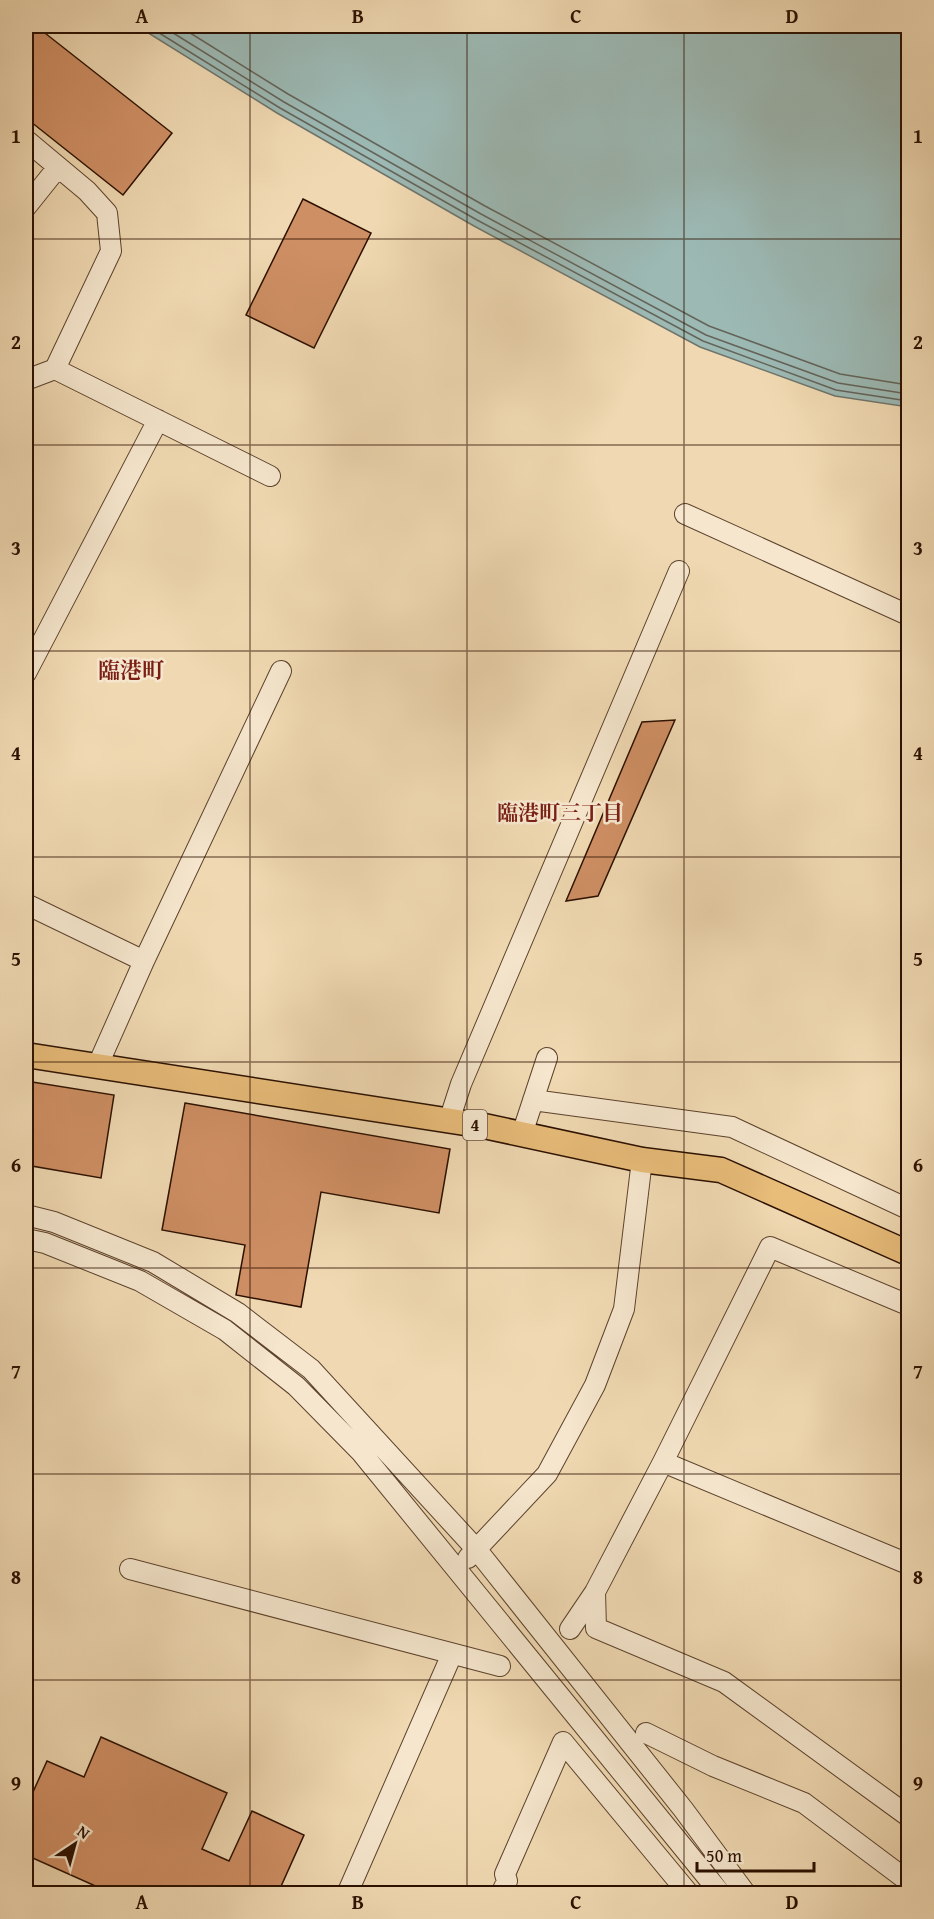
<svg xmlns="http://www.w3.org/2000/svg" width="934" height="1919" font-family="'Gentium Book Plus','Noto Serif JP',serif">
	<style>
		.water { fill: #9cb9b4; stroke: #6f756c; stroke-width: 1.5 }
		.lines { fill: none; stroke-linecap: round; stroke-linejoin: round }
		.shore { stroke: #64645a; stroke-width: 1.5 }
		.building { fill: #cf8f64; stroke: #2b1000; stroke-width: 1.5 }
		.minor-casing { stroke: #5c422c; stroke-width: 22 }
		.major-casing { stroke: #2b1000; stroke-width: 27 }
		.minor { stroke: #f5e6cd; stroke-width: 20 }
		.major { stroke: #e8bc79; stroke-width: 24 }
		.grid { fill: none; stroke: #2b1000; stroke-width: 1.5; stroke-opacity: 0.55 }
		.labels { text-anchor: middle; stroke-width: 5; stroke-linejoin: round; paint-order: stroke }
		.shield { fill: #f5e6cd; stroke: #68503e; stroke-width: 1.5 }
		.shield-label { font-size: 18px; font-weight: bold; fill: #2b1000 }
		.neighbourhood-label { font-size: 21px; font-weight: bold; fill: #7a1f14; stroke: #f5e6cd }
		.quarter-label { font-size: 22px; font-weight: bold; fill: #7a1f14; stroke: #f5e6cd }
		.neatline { fill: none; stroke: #2b1000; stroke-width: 2 }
		.grid-label { font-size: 20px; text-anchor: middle; font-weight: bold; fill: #2b1000 }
	</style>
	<rect width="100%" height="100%" fill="#f0d9b2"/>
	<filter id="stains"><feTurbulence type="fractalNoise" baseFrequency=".00333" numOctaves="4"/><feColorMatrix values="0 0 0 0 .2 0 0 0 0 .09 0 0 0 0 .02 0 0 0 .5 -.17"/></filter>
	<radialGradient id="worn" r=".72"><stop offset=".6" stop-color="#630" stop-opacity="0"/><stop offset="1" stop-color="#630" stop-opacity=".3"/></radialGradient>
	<path class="water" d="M137,26H908V407L835,396L700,347L474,226L277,113Z"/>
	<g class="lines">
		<path class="shore" d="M148,26L280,108L477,220L703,341L836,390L908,401
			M162,26L284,102L481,214L706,335L838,383L908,394
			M179,26L288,94L485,206L709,326L840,374L908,385"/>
	</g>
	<path class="building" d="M36,26L172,133L123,195L26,118V39Z
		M303,199L371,233L314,348L246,315Z
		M675,720L598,896L566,901L642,722Z
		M26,1081L114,1095L101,1178L26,1165Z
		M185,1103L450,1149L439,1213L321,1192L301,1307L236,1295L245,1245L162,1230Z
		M101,1737L227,1793L202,1849L229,1861L252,1811L304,1835L278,1893H111L26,1855V1789L33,1792L47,1761L84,1777Z"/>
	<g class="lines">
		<g class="minor-casing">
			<path id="minor" d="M26,140L87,191L107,213L111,251L55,369
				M26,207L58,167
				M26,380L55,369L270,476
				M685,514L908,615
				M26,673L158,420
				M26,904L144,961L281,671
				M97,1067L144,961
				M533,1100L732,1127L908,1209
				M449,1121L461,1084L679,571
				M522,1134L547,1058
				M26,1215L54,1222L153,1262L238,1313L311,1369L477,1550L683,1809L746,1894
				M26,1239L45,1243L140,1281L225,1330L296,1386L361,1452L721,1894
				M663,1462L908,1564
				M468,1558L547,1474L595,1385L624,1309L642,1160
				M130,1569L500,1666
				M595,1592L596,1628L724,1682L908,1816
				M570,1629L595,1592L663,1462L770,1247L908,1305
				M646,1733L713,1766L804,1803L908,1881
				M347,1894L452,1654
				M501,1894L507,1881L505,1874L563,1742L689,1894"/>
		</g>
		<g class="major-casing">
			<path id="major" d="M26,1055L484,1126L642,1160L721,1170L908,1253"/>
		</g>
		<use href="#minor" class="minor"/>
		<use href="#major" class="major"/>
	</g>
	<path class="grid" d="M250,26V1894M467,26V1894M684,26V1894M26,239H908M26,445H908M26,651H908M26,857H908M26,1062H908M26,1268H908M26,1474H908M26,1680H908"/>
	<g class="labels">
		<rect class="shield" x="463" y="1110" width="24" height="30" rx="4.5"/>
		<g class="shield-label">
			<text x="475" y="1131">4</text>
		</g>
		<g class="neighbourhood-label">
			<text x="560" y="820">臨港町三丁目</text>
		</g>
		<g class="quarter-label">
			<text x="131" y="678">臨港町</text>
		</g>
	</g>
	<rect width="934" height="1919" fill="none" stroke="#f0d9b2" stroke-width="66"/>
	<g transform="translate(75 1844) rotate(36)" stroke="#f5e6cd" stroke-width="4.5" paint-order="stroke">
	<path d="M0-4.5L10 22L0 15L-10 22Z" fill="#2b1000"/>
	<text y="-9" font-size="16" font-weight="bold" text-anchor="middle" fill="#2b1000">N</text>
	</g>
	<path d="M697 1862v9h117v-9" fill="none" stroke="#2b1000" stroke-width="3"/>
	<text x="706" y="1862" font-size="18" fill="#2b1000" stroke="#f5e6cd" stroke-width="4.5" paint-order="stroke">50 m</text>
	<rect x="33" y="33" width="868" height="1853" class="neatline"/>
	<g class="grid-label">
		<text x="142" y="23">A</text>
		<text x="358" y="23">B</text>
		<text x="576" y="23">C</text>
		<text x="792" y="23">D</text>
		<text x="16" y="143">1</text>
		<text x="918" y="143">1</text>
		<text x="16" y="349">2</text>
		<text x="918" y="349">2</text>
		<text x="16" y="555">3</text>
		<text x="918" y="555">3</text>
		<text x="16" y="760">4</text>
		<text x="918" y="760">4</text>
		<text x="16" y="966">5</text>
		<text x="918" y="966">5</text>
		<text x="16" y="1172">6</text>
		<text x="918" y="1172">6</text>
		<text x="16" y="1378">7</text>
		<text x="918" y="1378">7</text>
		<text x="16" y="1584">8</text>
		<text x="918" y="1584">8</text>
		<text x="16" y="1790">9</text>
		<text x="918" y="1790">9</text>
		<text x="142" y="1909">A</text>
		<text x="358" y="1909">B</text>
		<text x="576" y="1909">C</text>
		<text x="792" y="1909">D</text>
	</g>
	<rect width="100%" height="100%" filter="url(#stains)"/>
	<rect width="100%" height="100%" fill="url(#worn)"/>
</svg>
